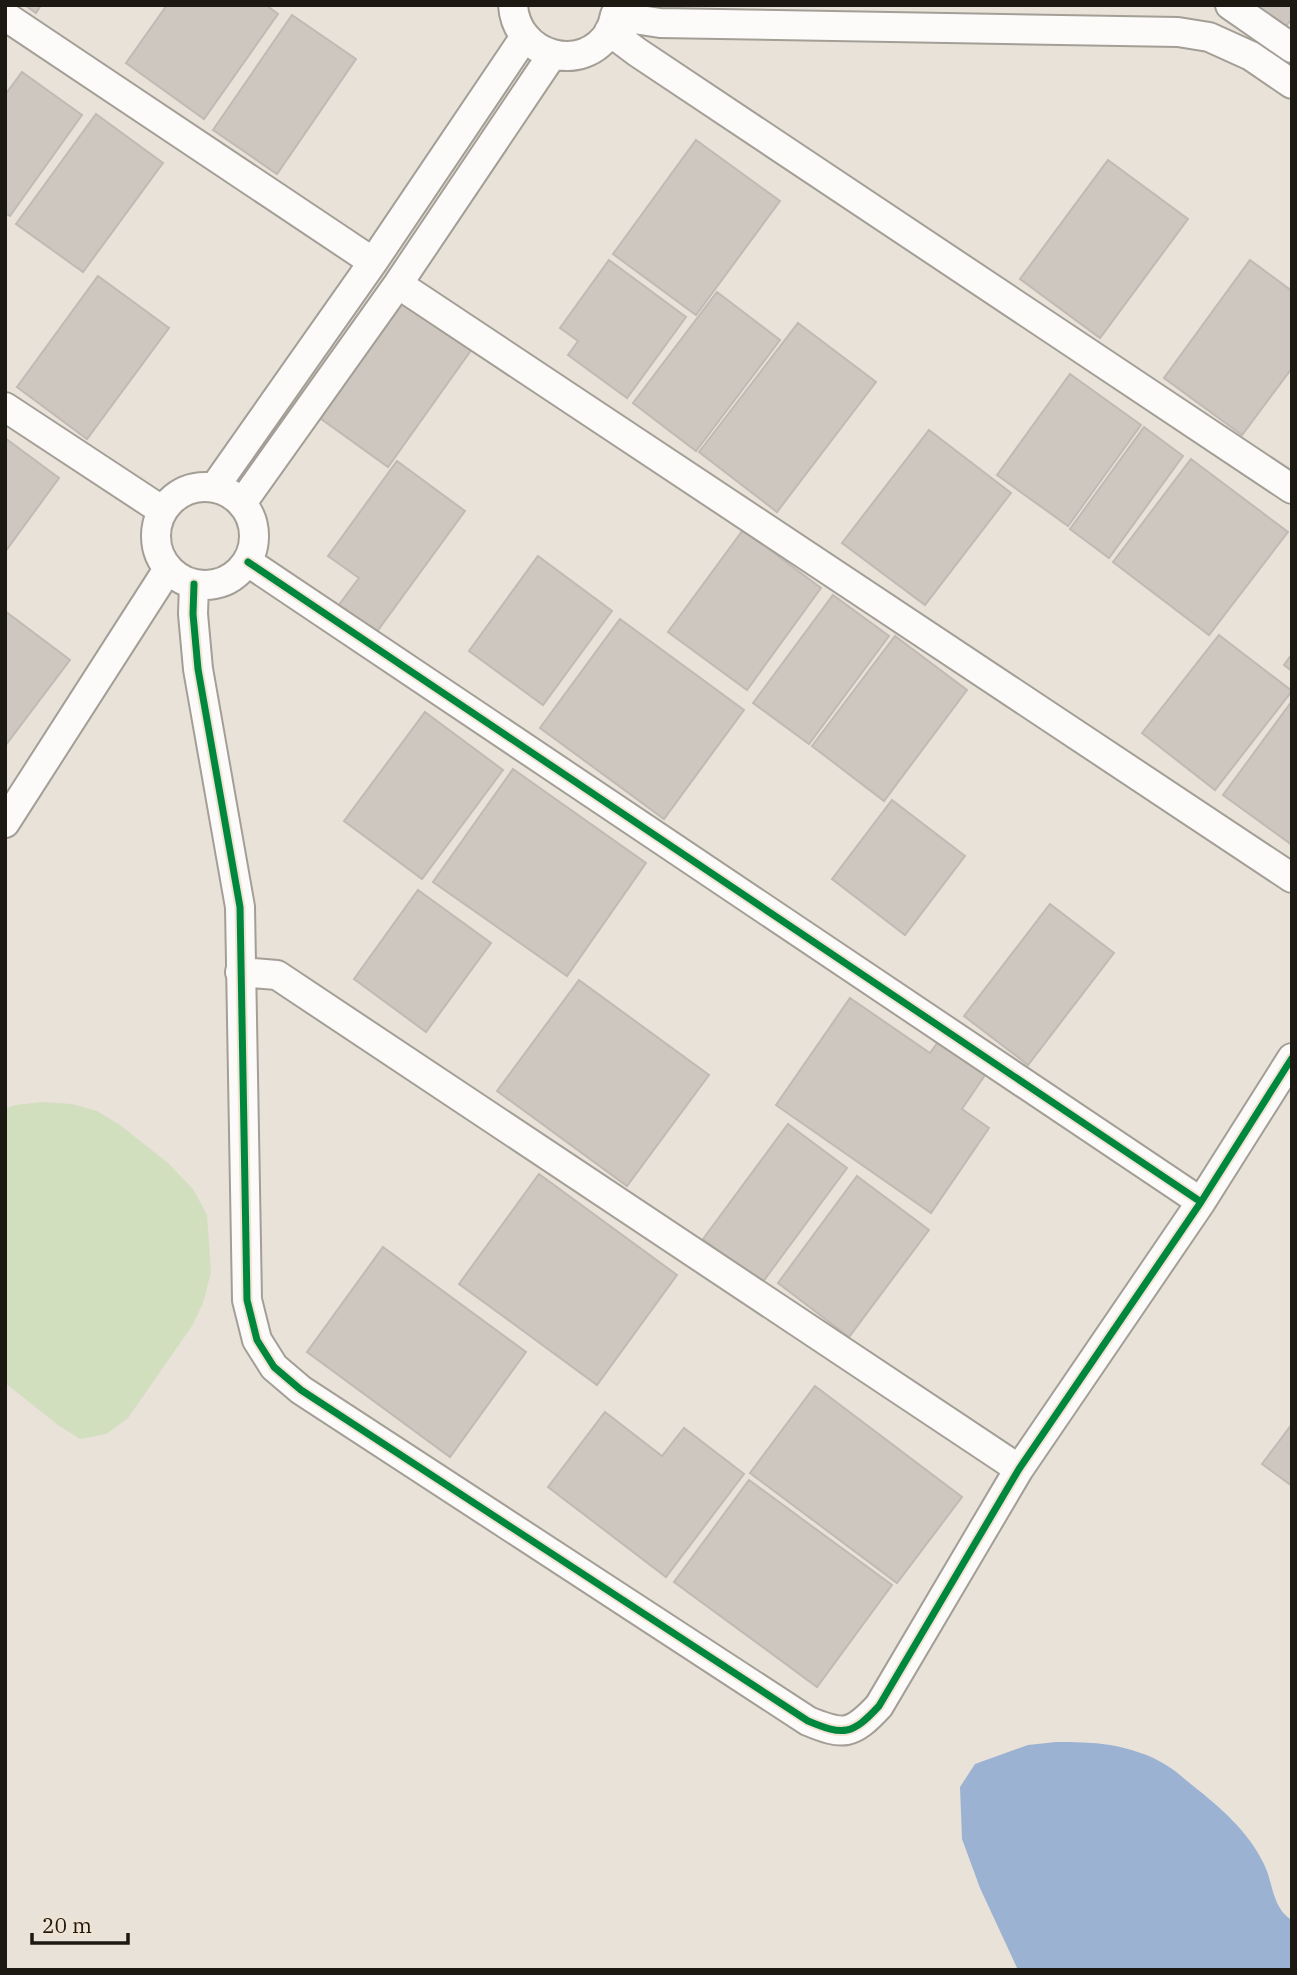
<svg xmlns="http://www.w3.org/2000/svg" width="1297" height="1975" font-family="'IBM Plex Serif',serif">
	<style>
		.green { fill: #d2dfbf }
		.water { fill: #9cb2d2 }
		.building { fill: #cdc7c0; stroke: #c0bab4; stroke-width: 2 }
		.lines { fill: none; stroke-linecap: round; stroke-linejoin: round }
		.minor-casing { stroke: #a39e96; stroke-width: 32 }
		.minor { stroke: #fcfbf9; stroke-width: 28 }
		.cycleway-casing { stroke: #f0e3d2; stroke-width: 11 }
		.cycleway { stroke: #00873e; stroke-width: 7 }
	</style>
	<rect width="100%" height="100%" fill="#e9e2d9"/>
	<path class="green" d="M42,1102L72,1104L97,1111L120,1125L168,1163L193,1189L207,1215L211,1272L203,1303L192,1326L128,1418L106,1434L80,1439L58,1425L5,1383V1109L15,1105Z"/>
	<path class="water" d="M1056,1742C1074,1742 1092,1742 1110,1745C1128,1748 1151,1755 1166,1765C1175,1770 1183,1778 1192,1785C1220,1807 1248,1831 1264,1864C1273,1882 1272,1908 1292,1920V1970H1018L980,1888L962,1839L960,1787L975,1764L1028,1745Z"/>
	<path class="building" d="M25,5H41L36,13Z
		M167,5H266L278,14L204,119L126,63Z
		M1255,5H1292V19L1285,27Z
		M292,15L356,59L277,174L213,130Z
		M22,72L82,115L10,216L5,213V95Z
		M96,114L163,163L83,272L16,224Z
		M696,140L780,201L696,315L613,254Z
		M1108,160L1188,219L1100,338L1020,279Z
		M609,260L686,317L627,398L568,355L578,341L560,328Z
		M1250,260L1292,291V368L1242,435L1164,378Z
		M98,276L169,328L87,439L17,387Z
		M717,292L780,340L696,451L633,403Z
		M401,298L472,349L388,467L317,416Z
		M798,323L876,382L777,512L699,452Z
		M1070,374L1141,425L1068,526L997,475Z
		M1144,427L1183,456L1109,558L1070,529Z
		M929,430L1011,493L925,605L842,543Z
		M5,438L59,478L5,552Z
		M1191,459L1288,532L1209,635L1113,562Z
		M397,461L465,511L373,637L335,610L359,578L328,556Z
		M743,530L821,588L747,690L668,632Z
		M538,556L612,611L543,705L469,651Z
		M833,595L889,636L809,744L753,703Z
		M5,611L70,660L5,746Z
		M620,619L744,710L664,819L540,728Z
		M1219,635L1292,691L1215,790L1142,733Z
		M895,636L967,690L884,801L812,746Z
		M1292,654V671L1284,665Z
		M1292,701V845L1223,795Z
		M425,712L503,770L422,879L344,821Z
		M513,769L646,863L567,976L433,882Z
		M892,800L965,856L905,935L832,879Z
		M418,890L491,943L426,1032L354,979Z
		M1050,904L1114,953L1028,1065L964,1016Z
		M579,980L709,1075L627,1186L497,1091Z
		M850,998L930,1053L938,1042L985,1075L962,1109L989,1128L931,1213L776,1105Z
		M788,1124L847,1168L762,1283L703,1239Z
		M539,1174L677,1275L597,1385L459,1284Z
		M857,1176L929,1230L849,1337L778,1283Z
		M383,1247L526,1352L450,1457L307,1352Z
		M815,1386L962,1497L897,1583L750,1473Z
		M605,1412L662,1456L684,1428L744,1474L666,1577L548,1487Z
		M1292,1424V1486L1262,1464Z
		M749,1480L892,1585L817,1687L674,1582Z"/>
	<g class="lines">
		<g class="minor-casing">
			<path id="minor" d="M513,5C516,56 583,76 610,31C612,26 614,20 615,15
				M1230,5L1292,48
				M5,16L373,262
				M615,16L660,23L1178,32L1209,37L1251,56L1292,84
				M609,31L637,52L1292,489
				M398,284L1292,878
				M5,407L163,511
				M156 536a49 49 0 1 1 98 0a49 49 0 1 1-98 0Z
				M214,488L373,262L524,38
				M242,503L398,284L552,55
				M248,562L1201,1202
				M194,584L193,614L198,669L240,907L247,1300L257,1340L274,1367L301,1390L808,1721C844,1736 852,1735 879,1706L1019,1469L1201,1202L1292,1058
				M5,823L168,569
				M240,972L277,975L1019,1469"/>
		</g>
		<use href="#minor" class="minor"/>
		<g class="cycleway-casing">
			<path id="cycleway" d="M248,562L1201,1202
				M194,584L193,614L198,669L240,907L247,1300L257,1340L274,1367L301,1390L808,1721C844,1736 852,1735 879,1706L1019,1469L1201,1202L1292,1058"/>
		</g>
		<use href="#cycleway" class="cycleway"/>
	</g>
	<rect width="1297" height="1975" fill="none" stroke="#1c1812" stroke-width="14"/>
	<path d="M32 1933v10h96v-10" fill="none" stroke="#1c1812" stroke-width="3.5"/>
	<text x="42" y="1933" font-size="21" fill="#1c1812" stroke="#f0e3d2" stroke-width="5" paint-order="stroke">20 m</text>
</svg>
